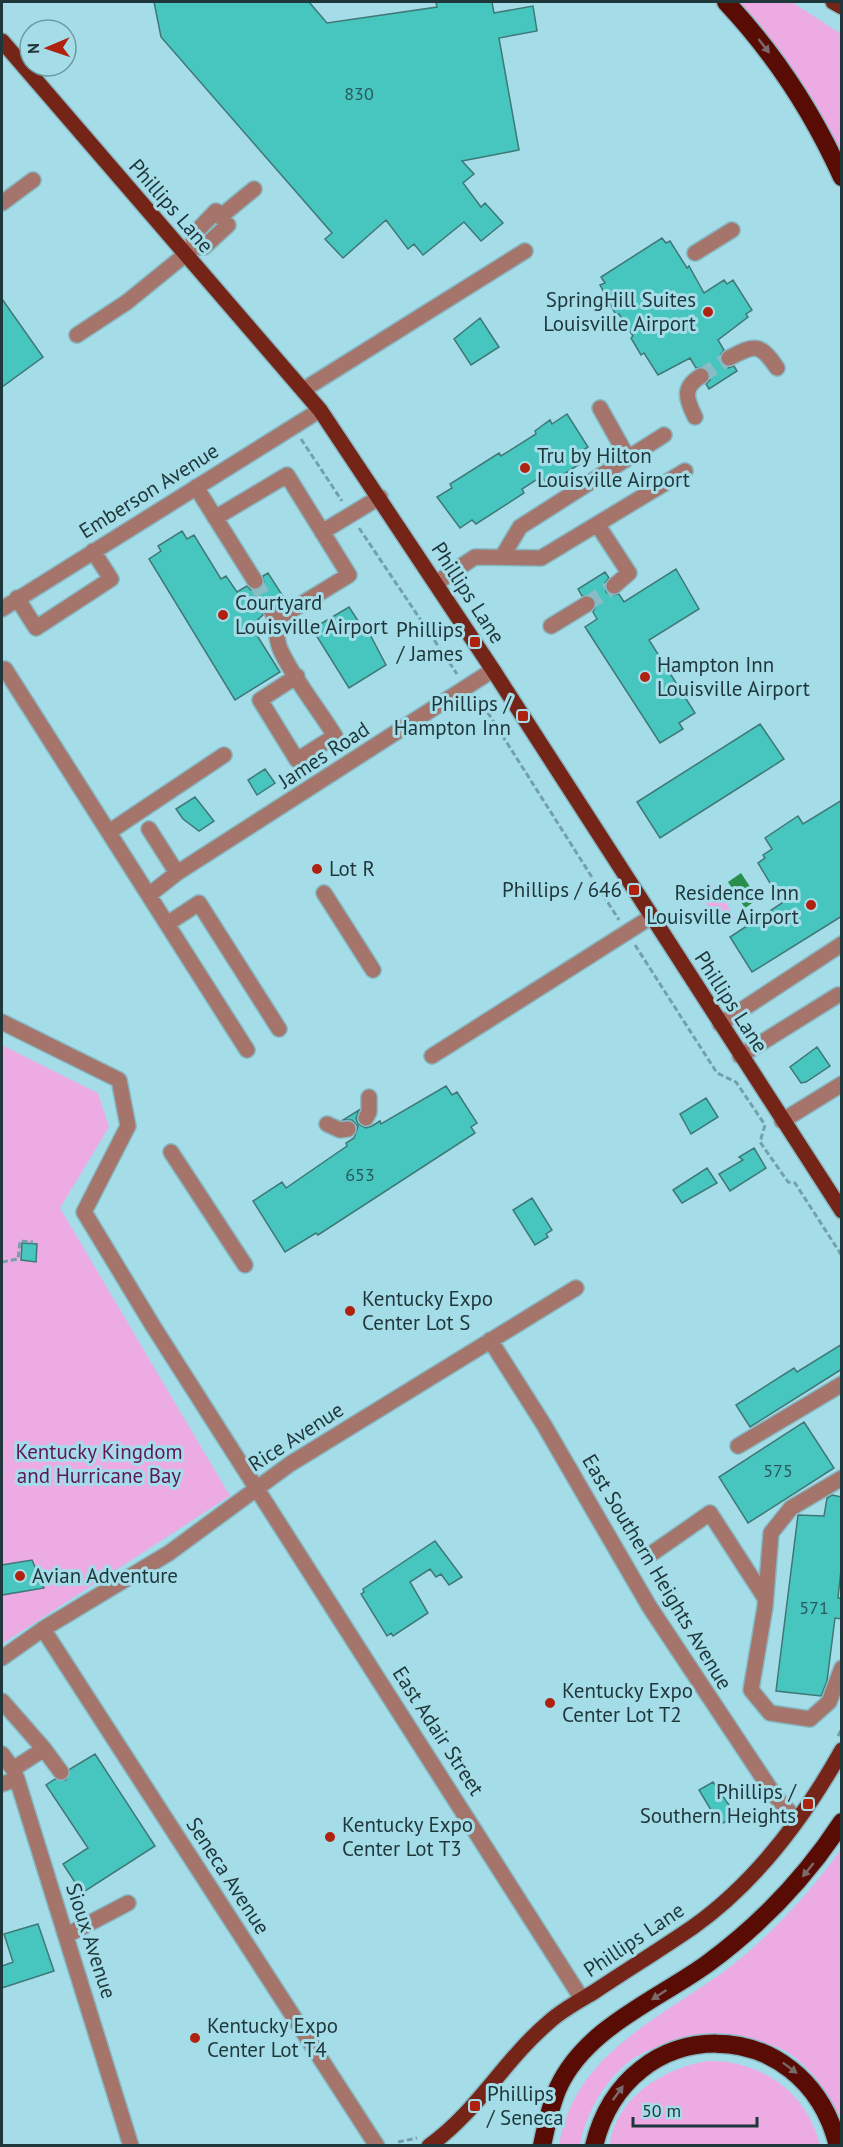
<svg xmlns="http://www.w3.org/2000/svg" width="843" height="2147" font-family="'PT Sans',sans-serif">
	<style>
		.green { fill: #edabe4 }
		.water { fill: #278e4c }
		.building { fill: #47c5bf; stroke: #3f7875; stroke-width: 1.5 }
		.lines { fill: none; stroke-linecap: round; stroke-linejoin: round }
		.minor-tunnel { stroke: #89bcc5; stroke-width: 15; stroke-dasharray: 15 8; stroke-linecap: butt }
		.minor-casing { stroke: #87b8c2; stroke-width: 18 }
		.major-casing { stroke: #87b8c2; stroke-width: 18 }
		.highway-casing { stroke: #87b8c2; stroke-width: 21 }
		.path { stroke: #74a1a9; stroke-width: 3; stroke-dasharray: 6 3; stroke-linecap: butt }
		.minor { stroke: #a5756c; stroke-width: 15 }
		.major { stroke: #752418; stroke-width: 15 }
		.highway { stroke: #580c04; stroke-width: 18 }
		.oneway { fill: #7a6a6b }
		.poi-dot { fill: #b02210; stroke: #a4dde8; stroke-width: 2 }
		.labels { text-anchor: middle; stroke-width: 6; stroke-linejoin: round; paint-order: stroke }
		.number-label { font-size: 18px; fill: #295a5b }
		.street-label { font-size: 21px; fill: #1f363a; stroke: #a4dde8 }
		.poi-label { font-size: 21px; fill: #1f363a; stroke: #a4dde8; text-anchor: start }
		.park-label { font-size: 21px; fill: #60165b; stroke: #a4dde8 }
	</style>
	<rect width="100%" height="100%" fill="#a4dde8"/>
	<path class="green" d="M733,2H792L841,34V160Z
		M715,885L735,918L721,926L700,894Z
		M2,1045L98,1093L109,1127L60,1208L230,1496L2,1644Z
		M841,1849V2120C831,2094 800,2051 770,2045C754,2042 732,2047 715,2048C698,2048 661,2045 647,2051C612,2066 586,2110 580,2145L559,2146C574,2048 671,2015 740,1959C778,1927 813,1889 841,1849Z
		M710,2061C763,2061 807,2093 820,2145H610C615,2098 666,2066 710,2061Z"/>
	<path class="water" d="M741,873L758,899L745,908L728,882Z"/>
	<path class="building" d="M154,2H309L327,23L437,7L436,2H492L494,13L533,6L537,31L499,38L519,150L462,161L474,174L463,183L481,207L485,203L503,223L481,241L464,222L423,255L414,244L408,249L386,220L343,258L325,239L332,233L161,37Z
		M662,238L666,243L670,241L687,268L689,266L704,293L724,280L727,284L733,280L752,310L746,314L748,317L718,340L724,350L719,357L721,363L728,368L734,366L737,371L709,389L706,384L710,380L709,371L705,367L696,368L690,358L658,375L644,353L641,355L631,338L633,336L619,314L616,315L600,285L605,283L601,277Z
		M2,299L43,357L2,387Z
		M480,318L499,347L471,365L454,339Z
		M567,414L588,447L580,452L586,460L547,485L542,476L522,489L524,493L476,524L472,520L460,528L437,497L452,488L450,484L499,453L501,456L536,434L535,431L550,420L552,424Z
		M182,531L187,539L194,535L221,579L226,576L237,592L247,586L251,590H260L264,585L263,576L268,573L286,601L279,605L272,600L266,602L261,609L263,615L251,626L280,672L235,700L149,559L161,551L158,546Z
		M676,569L699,609L649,640L695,713L679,723L683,729L660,743L585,627L597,619L593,612L597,603L592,596H582L578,589L605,572L609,578L605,583L606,592L611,595L619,594L624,602Z
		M349,607L362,627L365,625L386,665L349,688L316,635L321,632L317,626Z
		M760,724L784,759L660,838L637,802Z
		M265,769L275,783L257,795L248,780Z
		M195,797L214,821L199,831L183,819L176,809Z
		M842,800V916L752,972L730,937L782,903L758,863L765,858L763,855L772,849L765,838L798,816L803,824Z
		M817,1047L830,1066L806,1082L801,1083L790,1067Z
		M446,1086L452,1095L457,1092L477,1123L471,1127L475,1133L318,1235L316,1233L285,1252L253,1201L282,1182L286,1188L347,1146L346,1143L354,1138L358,1127L352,1120H343L359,1110L356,1118L358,1124L366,1128L372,1126L380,1121L381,1124Z
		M706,1098L718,1117L691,1134L680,1114Z
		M754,1148L766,1168L730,1191L719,1174L743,1160L739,1157Z
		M707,1168L717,1183L682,1203L673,1190Z
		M532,1198L552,1230L546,1234L548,1237L535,1245L513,1210Z
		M22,1243L37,1244L36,1262L21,1260Z
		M842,1344V1369L750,1427L736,1405L794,1368L797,1372Z
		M804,1422L834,1468L748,1523L719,1477Z
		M832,1495L842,1497V1560L838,1598H842V1619L835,1618L827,1681L821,1696L776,1691L798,1515L824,1516L827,1498Z
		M435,1541L462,1577L449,1585L441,1574L436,1577L430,1569L410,1582L428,1613L393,1636L391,1633L387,1636L361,1594L364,1592L363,1589Z
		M32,1560L44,1588L2,1595V1565Z
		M95,1754L155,1846L82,1893L63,1864L88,1848L46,1785L55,1779L66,1780L70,1769Z
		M713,1782L736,1815L720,1825L699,1790Z
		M38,1924L54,1971L2,1988V1966L13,1962L4,1934Z"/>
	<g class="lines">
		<path class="minor-tunnel" d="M701,376L729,358
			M255,581L271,610
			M587,604L614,586"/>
		<g class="minor-casing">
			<path id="minor" d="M2,203L33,180
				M220,217L254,189
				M193,247H204L228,225
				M695,253L732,230
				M77,335L127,302L186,254L193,247L194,234L216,211
				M729,358C755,344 760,343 777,368
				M303,390L525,251
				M600,408L628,458
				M695,417C686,399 682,387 701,376
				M196,487L255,581
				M215,518L287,475L349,575L277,619
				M597,524L629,573L614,586
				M322,532L380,497
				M502,557L520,527L664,435
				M436,583L475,557L541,558L685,471
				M17,598L36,628L111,579L93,551
				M2,609L320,410
				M271,610C279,623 274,638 281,651C295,681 318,708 335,736L297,760L260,700L297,676
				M551,626L587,604
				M5,669L247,1050
				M149,829L177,873
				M109,832L224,755
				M324,893L373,970
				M149,895L177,873L493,670
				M167,924L199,903L279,1029
				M2,1022L119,1080L128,1126L84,1212L153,1326L582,1999
				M720,1024L842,944
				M432,1056L651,917
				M740,1056L838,995
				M366,1118L369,1112V1097
				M782,1121L842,1084
				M327,1124L340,1130L348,1129
				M171,1152L245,1265
				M490,1340L544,1425L649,1606L775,1796L797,1820
				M738,1446L842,1384
				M842,1478L791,1508L771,1533L765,1607L751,1690L770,1713L810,1719L829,1702L842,1668
				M654,1552L710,1513L765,1598
				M43,1629L377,2146
				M2,1658L43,1629L169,1553L290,1464L576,1288
				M2,1701L44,1749
				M2,1754L13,1769L17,1779L131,2146
				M13,1769L44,1749L61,1772
				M2,1784L17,1779
				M67,1935L128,1903"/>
		</g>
		<g class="major-casing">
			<path id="major" d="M833,2L842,7
				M2,41L320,410L493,670L842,1211
				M429,2146C479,2110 503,2061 549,2022C562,2010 579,2001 594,1992C627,1970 661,1949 693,1927C755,1883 805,1816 842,1750"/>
		</g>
		<g class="highway-casing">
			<path id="highway" d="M726,2C774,53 813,113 842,177
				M542,2146C546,2126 550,2107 558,2088C585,2028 657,2000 707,1964C760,1925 806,1877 842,1822
				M594,2146C627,2009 805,2010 838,2146"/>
		</g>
		<path class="path" d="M301,439L342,501
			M359,528L457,674
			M478,697L619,920
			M635,945L717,1073L736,1082L765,1125L760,1142L788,1182L795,1183L842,1256
			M2,1262L18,1259L20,1241L33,1242
			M838,1736L842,1728
			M398,2142L417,2138"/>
		<use href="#minor" class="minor"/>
		<use href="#major" class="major"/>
		<use href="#highway" class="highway"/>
	</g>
	<defs><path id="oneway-solid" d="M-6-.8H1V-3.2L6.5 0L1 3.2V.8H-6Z" transform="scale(1.5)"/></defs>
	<g class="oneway">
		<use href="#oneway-solid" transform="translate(764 46) rotate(52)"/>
		<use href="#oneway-solid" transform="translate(808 1870) rotate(129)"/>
		<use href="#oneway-solid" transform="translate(659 1995) rotate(147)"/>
		<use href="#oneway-solid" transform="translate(790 2068) rotate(37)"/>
		<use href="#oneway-solid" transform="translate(618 2093) rotate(-54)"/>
	</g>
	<g class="poi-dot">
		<circle cx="708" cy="312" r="6"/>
		<circle cx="525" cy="468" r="6"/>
		<circle cx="223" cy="615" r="6"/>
		<rect x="469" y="636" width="12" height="12" rx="3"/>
		<circle cx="645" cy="677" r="6"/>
		<rect x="517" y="710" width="12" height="12" rx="3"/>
		<circle cx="317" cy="869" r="6"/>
		<rect x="628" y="884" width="12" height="12" rx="3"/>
		<circle cx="811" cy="905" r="6"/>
		<circle cx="350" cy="1311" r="6"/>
		<circle cx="20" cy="1576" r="6"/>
		<circle cx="550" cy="1703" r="6"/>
		<rect x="802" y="1798" width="12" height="12" rx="3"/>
		<circle cx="330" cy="1837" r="6"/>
		<circle cx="195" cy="2038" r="6"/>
		<rect x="469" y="2100" width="12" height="12" rx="3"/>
	</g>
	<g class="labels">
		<g class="number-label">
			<text x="359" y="100">830</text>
			<text x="360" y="1181">653</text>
			<text x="778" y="1477">575</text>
			<text x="814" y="1614">571</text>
		</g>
		<g class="street-label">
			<text transform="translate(171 206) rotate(49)" y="7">Phillips Lane</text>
			<text transform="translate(149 491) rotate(-32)" y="7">Emberson Avenue</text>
			<text transform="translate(468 593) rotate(57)" y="7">Phillips Lane</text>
			<text transform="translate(324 755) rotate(-33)" y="7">James Road</text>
			<text transform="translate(731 1002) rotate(57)" y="7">Phillips Lane</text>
			<text transform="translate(296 1437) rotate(-33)" y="7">Rice Avenue</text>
			<text transform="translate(657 1572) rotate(59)" y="7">East Southern Heights Avenue</text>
			<text transform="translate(438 1731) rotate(57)" y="7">East Adair Street</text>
			<text transform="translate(228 1876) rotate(57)" y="7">Seneca Avenue</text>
			<text transform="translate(634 1940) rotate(-34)" y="7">Phillips Lane</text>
			<text transform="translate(91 1941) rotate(72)" y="7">Sioux Avenue</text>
		</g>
		<g class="poi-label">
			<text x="696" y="307" text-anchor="end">SpringHill Suites<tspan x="696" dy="24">Louisville Airport</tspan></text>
			<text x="537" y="463">Tru by Hilton<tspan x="537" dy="24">Louisville Airport</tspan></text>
			<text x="235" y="610">Courtyard<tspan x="235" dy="24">Louisville Airport</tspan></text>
			<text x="463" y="637" text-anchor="end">Phillips<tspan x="463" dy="24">/ James</tspan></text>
			<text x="657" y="672">Hampton Inn<tspan x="657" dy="24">Louisville Airport</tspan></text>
			<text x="511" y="711" text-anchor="end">Phillips /<tspan x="511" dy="24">Hampton Inn</tspan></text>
			<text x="329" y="876">Lot R</text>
			<text x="622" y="897" text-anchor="end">Phillips / 646</text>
			<text x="799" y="900" text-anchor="end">Residence Inn<tspan x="799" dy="24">Louisville Airport</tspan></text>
			<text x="362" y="1306">Kentucky Expo<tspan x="362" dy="24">Center Lot S</tspan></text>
			<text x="32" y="1583">Avian Adventure</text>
			<text x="562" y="1698">Kentucky Expo<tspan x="562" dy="24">Center Lot T2</tspan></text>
			<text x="796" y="1799" text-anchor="end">Phillips /<tspan x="796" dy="24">Southern Heights</tspan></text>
			<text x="342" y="1832">Kentucky Expo<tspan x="342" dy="24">Center Lot T3</tspan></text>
			<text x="207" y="2033">Kentucky Expo<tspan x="207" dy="24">Center Lot T4</tspan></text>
			<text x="487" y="2101">Phillips<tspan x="487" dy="24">/ Seneca</tspan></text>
		</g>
		<g class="park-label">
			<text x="99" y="1459">Kentucky Kingdom<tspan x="99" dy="24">and Hurricane Bay</tspan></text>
		</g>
	</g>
	<rect width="843" height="2147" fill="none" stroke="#1f363a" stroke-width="6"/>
	<g transform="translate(48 48) rotate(268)"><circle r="28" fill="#a4dde8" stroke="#6f9aa2" stroke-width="1.5"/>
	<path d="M0-4.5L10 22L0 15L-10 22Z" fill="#b02210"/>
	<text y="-9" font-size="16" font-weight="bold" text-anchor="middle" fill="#1f363a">N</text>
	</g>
	<path d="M633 2117v9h124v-9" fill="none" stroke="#1f363a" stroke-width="3"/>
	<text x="642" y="2117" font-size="18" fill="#1f363a" stroke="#a4dde8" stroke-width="4.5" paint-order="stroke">50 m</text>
</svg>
